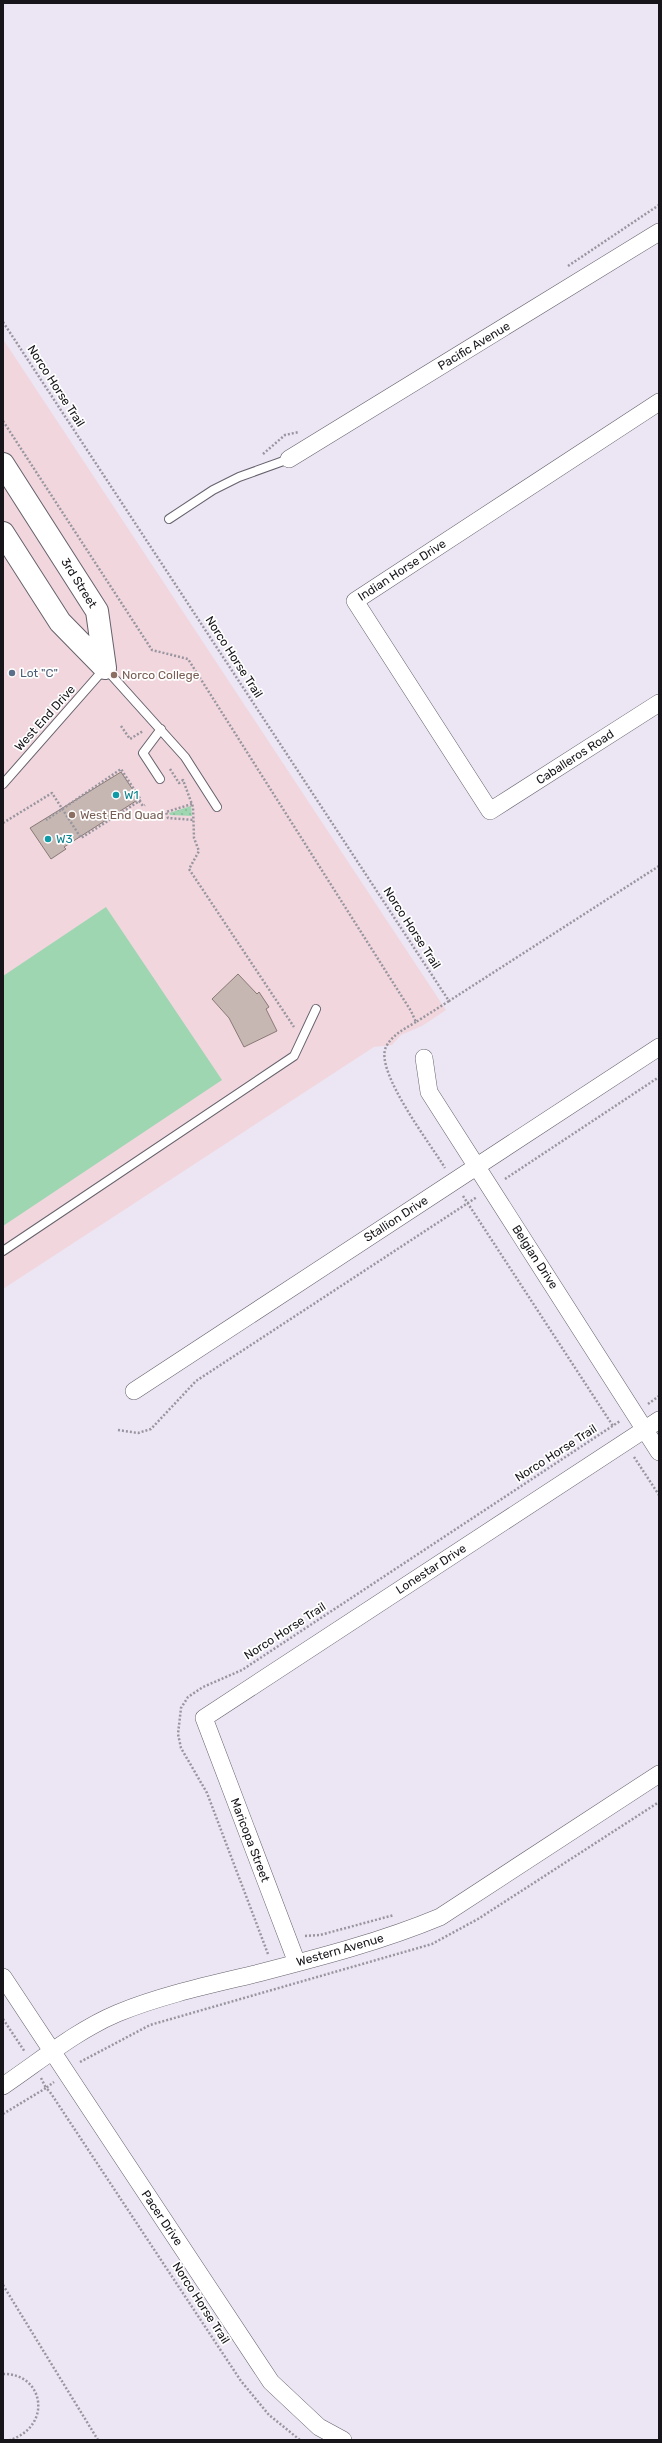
<svg xmlns="http://www.w3.org/2000/svg" width="662" height="2443" font-family="Rubik,sans-serif">
	<style>
		.education { fill: #f1d7dd }
		.green { fill: url(#green-dots) }
		.pitch { fill: #9fd6b2 }
		.building { fill: #c7b7b3; stroke: #887975 }
		.lines { fill: none; stroke-linecap: round; stroke-linejoin: round }
		.lane-casing { stroke: #66616c; stroke-width: 10 }
		.street-casing { stroke: #66616c; stroke-width: 18 }
		.secondary-casing { stroke: #66616c; stroke-width: 24 }
		.path { stroke: #99959f; stroke-width: 2.5; stroke-dasharray: 2 2; stroke-linecap: butt }
		.lane { stroke: #fff; stroke-width: 8 }
		.street { stroke: #fff; stroke-width: 17 }
		.secondary { stroke: #fff; stroke-width: 22 }
		.service-dot { fill: #5c6f8a; stroke: #fff; stroke-width: 1.5 }
		.education-dot { fill: #8d6e63; stroke: #fff; stroke-width: 1.5 }
		.culture-dot { fill: #0f9aa8; stroke: #fff; stroke-width: 1.5 }
		.labels { text-anchor: middle; stroke-width: 3.5; stroke-linejoin: round; paint-order: stroke }
		.street-label { font-size: 12px; fill: #17151a; stroke: #fff }
		.service-label { font-size: 12px; fill: #4e5e75; stroke: #fff; text-anchor: start }
		.education-label { font-size: 12px; fill: #785e54; stroke: #fff; text-anchor: start }
		.culture-label { font-size: 12px; fill: #0d838f; stroke: #fff; text-anchor: start }
	</style>
	<defs>
		<pattern id="green-dots" width="8" height="8" patternUnits="userSpaceOnUse"><rect width="8" height="8" fill="#9fd6b2"/><path d="M2 2h.1M6 6h.1" fill="none" stroke="#88b798" stroke-width="1.8" stroke-linecap="round"/></pattern>
	</defs>
	<rect width="100%" height="100%" fill="#ece6f4"/>
	<path class="education" d="M3,339L446,1010L422,1026L401,1035L392,1045L374,1047L3,1289Z"/>
	<path class="green" d="M191,806L192,816L170,815L169,813Z"/>
	<path class="pitch" d="M106,907L222,1080L3,1226V976Z"/>
	<path class="building" d="M121,772L139,799L64,847L66,849L51,859L30,828Z
		M238,974L257,994L259,992L269,1007L266,1009L277,1031L244,1047L229,1018L212,999Z"/>
	<g class="lines">
		<g class="lane-casing">
			<path id="lane" d="M169,519L213,490L239,477L289,459
				M160,779L143,753L161,729
				M3,784L105,668L185,757L217,807
				M3,1251L294,1056L316,1009"/>
		</g>
		<g class="street-casing">
			<path id="street" d="M659,402L355,601L490,811L659,703
				M289,459L659,232
				M424,1058L429,1092L659,1452
				M134,1391L659,1047
				M297,1963L204,1718L659,1420
				M3,1977L271,2382L319,2427L343,2440
				M3,2086C40,2061 77,2030 118,2013C162,1995 209,1985 255,1974C317,1958 380,1942 440,1917L659,1774"/>
		</g>
		<g class="secondary-casing">
			<path id="secondary" d="M3,464L97,611L105,668
				M3,533L60,622L105,668"/>
		</g>
		<path class="path" d="M568,266L659,205
			M3,322L449,1001L659,866
			M3,421L152,650L188,659L411,1011L416,1022L449,1001
			M263,454L285,435L299,432
			M121,726L130,739L143,731
			M170,769L179,783L183,780L193,807L194,838L199,851L189,869L294,1027
			M139,801L143,806L145,805
			M192,804L166,812L168,818L194,820
			M3,823L52,793L81,838L141,800L121,769L46,820
			M416,1022C404,1029 392,1035 386,1047C374,1071 432,1146 445,1168
			M505,1179L659,1077
			M463,1196L613,1426
			M648,1404L659,1396
			M118,1430L138,1433L151,1429L196,1381L477,1197
			M634,1457L659,1495
			M305,1936L320,1935L394,1915
			M268,1954L207,1793L181,1748L178,1734L181,1708L188,1697L203,1687L242,1670L620,1421
			M3,2019L25,2052
			M80,2062L150,2025L432,1944L478,1919L659,1802
			M41,2078L46,2088L54,2082
			M3,2114L46,2088L50,2092L241,2381L269,2415L300,2440
			M3,2285L98,2440
			M3,2374C44,2373 53,2426 10,2440"/>
		<use href="#lane" class="lane"/>
		<use href="#street" class="street"/>
		<use href="#secondary" class="secondary"/>
	</g>
	<circle class="service-dot" cx="12" cy="673" r="4"/>
	<g class="education-dot">
		<circle cx="114" cy="675" r="4"/>
		<circle cx="72" cy="815" r="4"/>
	</g>
	<g class="culture-dot">
		<circle cx="116" cy="795" r="4"/>
		<circle cx="48" cy="839" r="4"/>
	</g>
	<g class="labels">
		<g class="street-label">
			<text transform="translate(474 346) rotate(-31)" y="4">Pacific Avenue</text>
			<text transform="translate(56 386) rotate(57)" y="4">Norco Horse Trail</text>
			<text transform="translate(402 570) rotate(-33)" y="4">Indian Horse Drive</text>
			<text transform="translate(79 583) rotate(58)" y="4">3rd Street</text>
			<text transform="translate(234 657) rotate(57)" y="4">Norco Horse Trail</text>
			<text transform="translate(45 718) rotate(-48)" y="4">West End Drive</text>
			<text transform="translate(575 757) rotate(-33)" y="4">Caballeros Road</text>
			<text transform="translate(412 928) rotate(57)" y="4">Norco Horse Trail</text>
			<text transform="translate(396 1219) rotate(-33)" y="4">Stallion Drive</text>
			<text transform="translate(535 1257) rotate(57)" y="4">Belgian Drive</text>
			<text transform="translate(556 1453) rotate(-33)" y="4">Norco Horse Trail</text>
			<text transform="translate(431 1569) rotate(-33)" y="4">Lonestar Drive</text>
			<text transform="translate(285 1631) rotate(-33)" y="4">Norco Horse Trail</text>
			<text transform="translate(250 1840) rotate(69)" y="4">Maricopa Street</text>
			<text transform="translate(340 1950) rotate(-16)" y="4">Western Avenue</text>
			<text transform="translate(162 2218) rotate(56)" y="4">Pacer Drive</text>
			<text transform="translate(201 2303) rotate(57)" y="4">Norco Horse Trail</text>
		</g>
		<g class="service-label">
			<text x="20" y="677">Lot "C"</text>
		</g>
		<g class="education-label">
			<text x="122" y="679">Norco College</text>
			<text x="80" y="819">West End Quad</text>
		</g>
		<g class="culture-label">
			<text x="124" y="799">W1</text>
			<text x="56" y="843">W3</text>
		</g>
	</g>
	<rect width="662" height="2443" fill="none" stroke="#17151a" stroke-width="8"/>
</svg>
